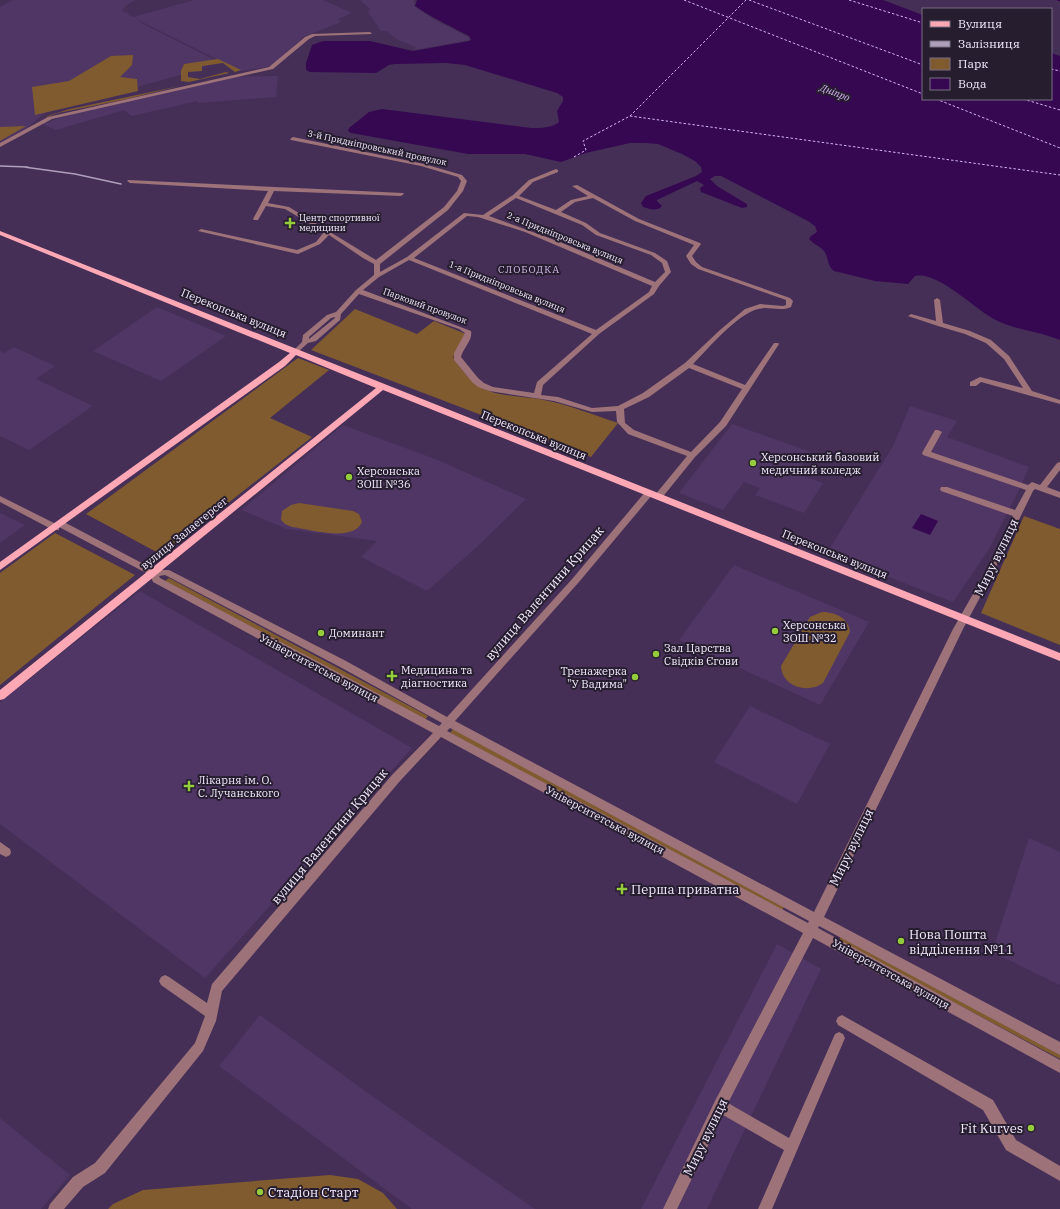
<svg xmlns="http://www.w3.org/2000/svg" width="1060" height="1209" font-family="'IBM Plex Serif',serif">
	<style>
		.built { fill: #503664 }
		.green { fill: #805b30 }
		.water { fill: #360851 }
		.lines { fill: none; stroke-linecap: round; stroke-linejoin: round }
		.canal { fill: #360851; fill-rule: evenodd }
		.ferry { stroke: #d4b3f1; stroke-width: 1; stroke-dasharray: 2.5 2; stroke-linecap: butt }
		.minor { fill: #9d7279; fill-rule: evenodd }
		.major { fill: #fea8b6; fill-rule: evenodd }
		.rail { stroke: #ae9fbb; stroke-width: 1.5 }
		.poi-dot { fill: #94cc3c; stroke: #261d2f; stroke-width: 1.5 }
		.labels { text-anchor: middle; stroke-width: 4; stroke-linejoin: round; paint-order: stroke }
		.far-street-label { font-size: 9px; fill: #f4eafe; stroke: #261d2f }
		.far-poi-label { font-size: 9px; fill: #f4eafe; stroke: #261d2f; text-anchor: start }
		.far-water-label { font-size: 10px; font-style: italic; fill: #d4b3f1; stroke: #261d2f }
		.far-neighbourhood-label { font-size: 10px; letter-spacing: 1px; fill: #d5bbec; stroke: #261d2f }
		.street-label { font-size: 11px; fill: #f4eafe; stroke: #261d2f }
		.poi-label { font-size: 11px; fill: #f4eafe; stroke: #261d2f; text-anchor: start }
		.near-street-label { font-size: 13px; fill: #f4eafe; stroke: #261d2f }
		.near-poi-label { font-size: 13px; fill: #f4eafe; stroke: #261d2f; text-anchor: start }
	</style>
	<rect width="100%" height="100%" fill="#452f57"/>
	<path class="built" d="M13,0H135L125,6L122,11L128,13L129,15L133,17L194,0H323L352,13L338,19L341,21L339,23L303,37L274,64L267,67L241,71L136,19L145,25L219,62L173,77L46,112L28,127L0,143V7Z
		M360,0H414V6L433,19L468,37L469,40L414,50L416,47L398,40L386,31H381L368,12L370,9Z
		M278,76L276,97L198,103L197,101L132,116L124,110L56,130L42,124L79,112L232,77Z
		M157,307L226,336L161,381L93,351Z
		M14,347L55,366L36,379L93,406L29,450L0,436V351L4,353Z
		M910,406L957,421L947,437L1029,467L1021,486L989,549L953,602L827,553L893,446Z
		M732,424L811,452L796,473L823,483L804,513L755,495L760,488L744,482L723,510L679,493Z
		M343,425L435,459L526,499L478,546L427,591L361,557L377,541L287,529L241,510Z
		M0,513L25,525L0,543Z
		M734,565L869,622L820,705L679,640Z
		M140,591L412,748L205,978L0,824V702Z
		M750,706L830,744L797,804L714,762Z
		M1029,838L1060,852V985L992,952Z
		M777,944L821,969L707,1209H641Z
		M260,1015L379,1101L535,1209H412L219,1066Z
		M0,1118L70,1175L41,1209H0Z"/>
	<path class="green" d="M133,55L132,65L120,77L137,79L138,91L35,115L32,87L69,81L111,56Z
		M218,59L241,70L235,72L223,63L202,66V71L188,72V77L200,79L226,72L229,73L189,82L181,81V71L184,64Z
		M180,86L127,99L58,113L44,118L50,115L70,109Z
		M26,126L0,141V127Z
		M355,309L417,334L434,321L466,334L453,357C481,401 499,392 544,400C569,405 594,415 618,423L591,457L311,350Z
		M298,358L329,370L270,418L312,437L162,555L86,514Z
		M299,503L353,511L359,514L362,522C353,543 309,529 292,527L285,524L281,520L282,511L291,505Z
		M1024,516L1060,529V645L981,613Z
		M55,533L135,575L0,685V573Z
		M169,578L428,716L425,720L165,581Z
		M822,612C835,612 849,618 850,632L823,683C808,694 782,687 781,666L810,617Z
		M453,729L785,906L782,910L450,733Z
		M841,935L1060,1052V1059L839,941Z
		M330,1175L358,1179L383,1193L397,1209H108L113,1204L143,1190Z"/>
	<path class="water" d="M417,0H883L923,15V99H1051V53L1060,56V340C1038,331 1013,330 992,318C973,307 937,271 915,276L908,284L875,281L834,271C827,266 829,258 824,251C820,246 813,244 809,239L811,236L817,232L815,226L808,221L721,176H715L710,179L717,186L747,204V207L742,208L701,192L700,188L704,185L697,181L657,200V201L662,206C657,212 650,209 643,207L641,203L646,196L696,176L702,172L701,167L695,161L682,154L658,144L646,143H630L586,153L561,162L525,154H468L351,133L348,131L349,128L369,112L382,109L531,128C541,128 552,128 559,122L557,111L563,101V97L557,93L465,65L446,63L395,64L389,65L376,73L310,72L306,70V63L312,45L323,41H370L413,51L469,41L471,40L469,36C452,27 434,19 418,8L415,6Z
		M921,514L938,521L930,535L912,528Z"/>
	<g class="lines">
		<path class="canal" d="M1057,0H1060V1H1058Z"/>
		<path class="ferry" d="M684,0L923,94
			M749,0L923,65
			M849,0L923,23
			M1051,69L1060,71
			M936,99L1060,148
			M1023,99L1060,110
			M630,116L1060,175
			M574,157L586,150L583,141L630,116L746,0"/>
		<path class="minor" d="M370,32L372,34L315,36L309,39L273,69L52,119L0,147V143L48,117L269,67L305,37L312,34Z
			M293,137L424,164L462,175L467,181L463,191L448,210L380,264V272L407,257L464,213L483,215L513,195L529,180L556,169L558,170V172L533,182L519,196L556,210L571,200L588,196L572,186L577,185L639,219L700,243L701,244L692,256L696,262L702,267L790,298L793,301L791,307C780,312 769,306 758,309C737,314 708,349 693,364L745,385L774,343H778L779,344L726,426L695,457L661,499L658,500L654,497L655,495L687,456L628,434L617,422L616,411L592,412L554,401L489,391L478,387L472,382L454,360V353L465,333L459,329L359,294L341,314L340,320L316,341L308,343L298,352H294V350L302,342L303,335L327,315L336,312L356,290L374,275V264L363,258L329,235L320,244L298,254L198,231L201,229L297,250L316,242L324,232L285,209L266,206L258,220H254L253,219L268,191L130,183L127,181L128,180L403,193L404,194L401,196L274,191L268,203L289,207L376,260L444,207L457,191L461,181L458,177L421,166L291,140L290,139ZM516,198L582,225L596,235L651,255L662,263L665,272L655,282L560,242L489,216ZM593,198L635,221L694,245L686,256L691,264L698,269L786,300V305L783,306L760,304L745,309L720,330L685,363L643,393L618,406L592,408L558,397L541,395L543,385L599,334L654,294L659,286L671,272L667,261L655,253L600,233L586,223L561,212L575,202ZM467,216L478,217L525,232L652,286L649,292L596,330L414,258ZM409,260L592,334L537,382L534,393L493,387L484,383L478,378L461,357C463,348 473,340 471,331L363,290L379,277ZM335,317V318L309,339V337L331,318ZM689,368L742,389L720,422L691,452L634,430L625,423L624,409L649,397Z
			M937,298L940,300L943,323L970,331L991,340L1009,356L1032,391L1060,400V404L981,382L976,386H970V382L980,377L1023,388L1004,359L986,343L965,334L938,326L908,316L911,314L936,321L934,300Z
			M935,430H938L942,432L931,452L1028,485L1032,482L1040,485L1057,463L1060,462V470L1047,487L1060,492V498L1035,489L1033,491L993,573L963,629L824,917L1060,1042V1055L819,926L818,928L1060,1060V1073L813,938L728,1103L789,1138L835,1034L839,1032L843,1034L845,1038L772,1209H758L784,1150L723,1115L677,1209H663L715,1101L803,933L441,737L400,781L222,991L216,1021L203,1051L105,1173L83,1187L64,1209H48L50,1204L73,1177L95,1163L195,1043L205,1016L161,985L159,981L161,977L165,975L169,977L207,1003L212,984L392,775L433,733L153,582L150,575L59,527V530H53L0,502V496L58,525V522H64L155,570H169L346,661L447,717L573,578L646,491H652L653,493L652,495L579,582L455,721L814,912L953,629L985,573L1013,516L941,491L940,489L941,487H947L1015,510L1026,490L923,455L922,453ZM165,575L340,667L442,723L439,726L160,578L159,576ZM450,728L809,921L808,923L447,731Z
			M0,842L10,849L11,852L10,855L6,857L0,854Z
			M842,1015L993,1100L1016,1140L1060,1166V1181L1006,1150L983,1110L838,1025L836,1021L838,1017Z"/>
		<path class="major" d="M0,231L1060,653V661L383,390L4,699L0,700V690L376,388L296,355L285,366L0,570V562L279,362L290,353L0,235Z"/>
		<path class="rail" d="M0,166L28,167
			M24,167L75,174L121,184"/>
	</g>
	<g class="poi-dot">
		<path d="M288 217h4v4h4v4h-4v4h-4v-4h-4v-4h4z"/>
		<circle cx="753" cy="463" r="4"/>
		<circle cx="349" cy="477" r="4"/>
		<circle cx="775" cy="631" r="4"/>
		<circle cx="321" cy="633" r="4"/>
		<circle cx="656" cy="654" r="4"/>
		<path d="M390 670h4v4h4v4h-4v4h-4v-4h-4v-4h4z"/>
		<circle cx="635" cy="677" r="4"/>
		<path d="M187 780h4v4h4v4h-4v4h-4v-4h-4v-4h4z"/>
		<path d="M620 883h4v4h4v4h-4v4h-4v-4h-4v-4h4z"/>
		<circle cx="901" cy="941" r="4"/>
		<circle cx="1031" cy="1128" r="4"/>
		<circle cx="260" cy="1192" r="4"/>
	</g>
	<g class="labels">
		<g class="far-street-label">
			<text transform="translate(377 148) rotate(12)" y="3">3-й Придніпровський провулок</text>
			<text transform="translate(565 238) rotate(22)" y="3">2-а Придніпровська вулиця</text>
			<text transform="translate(507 287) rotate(22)" y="3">1-а Придніпровська вулиця</text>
			<text transform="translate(425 306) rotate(20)" y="3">Парковий провулок</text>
		</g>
		<g class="far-poi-label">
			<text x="299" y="221">Центр спортивної<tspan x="299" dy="10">медицини</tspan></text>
		</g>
		<g class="far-water-label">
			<text transform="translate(835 92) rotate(21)" y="4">Дніпро</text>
		</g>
		<g class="far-neighbourhood-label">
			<text x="529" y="273">СЛОБОДКА</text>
		</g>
		<g class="street-label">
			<text transform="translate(234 313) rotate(22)" y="4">Перекопська вулиця</text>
			<text transform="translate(534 435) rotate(22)" y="4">Перекопська вулиця</text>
			<text transform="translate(184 533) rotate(-39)" y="4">вулиця Залаегерсег</text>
			<text transform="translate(835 554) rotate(22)" y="4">Перекопська вулиця</text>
			<text transform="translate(319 668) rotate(28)" y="4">Університетська вулиця</text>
			<text transform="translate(605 820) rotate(28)" y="4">Університетська вулиця</text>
			<text transform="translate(891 974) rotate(29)" y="4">Університетська вулиця</text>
		</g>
		<g class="poi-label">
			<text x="761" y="461">Херсонський базовий<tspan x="761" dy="13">медичний коледж</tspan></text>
			<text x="357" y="475">Херсонська<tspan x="357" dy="13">ЗОШ №36</tspan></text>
			<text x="783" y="629">Херсонська<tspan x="783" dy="13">ЗОШ №32</tspan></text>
			<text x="329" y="637">Доминант</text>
			<text x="664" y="652">Зал Царства<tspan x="664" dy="13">Свідків Єгови</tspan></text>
			<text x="401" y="674">Медицина та<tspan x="401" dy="13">діагностика</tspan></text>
			<text x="627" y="675" text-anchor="end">Тренажерка<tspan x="627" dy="13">"У Вадима"</tspan></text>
			<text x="198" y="784">Лікарня ім. О.<tspan x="198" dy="13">С. Лучанського</tspan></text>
		</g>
		<g class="near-street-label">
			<text transform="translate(996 557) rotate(-64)" y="5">Миру вулиця</text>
			<text transform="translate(544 593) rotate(-49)" y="5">вулиця Валентини Крицак</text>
			<text transform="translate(329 836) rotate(-50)" y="5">вулиця Валентини Крицак</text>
			<text transform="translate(851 847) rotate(-64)" y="5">Миру вулиця</text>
			<text transform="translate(705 1137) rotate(-64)" y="5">Миру вулиця</text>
		</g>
		<g class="near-poi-label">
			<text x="631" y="894">Перша приватна</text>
			<text x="909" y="939">Нова Пошта<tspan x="909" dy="15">відділення №11</tspan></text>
			<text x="1023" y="1133" text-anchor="end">Fit Kurves</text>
			<text x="268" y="1197">Стадіон Старт</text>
		</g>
	</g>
	<rect x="922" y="8" width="130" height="92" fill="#261d2f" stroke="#786f82"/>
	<rect x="930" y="21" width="20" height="6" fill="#fea8b6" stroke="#786f82"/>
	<text x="958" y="28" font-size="12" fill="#f4eafe">Вулиця</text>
	<rect x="930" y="41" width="20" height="6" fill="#ae9fbb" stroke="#786f82"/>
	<text x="958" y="48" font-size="12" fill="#f4eafe">Залізниця</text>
	<rect x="930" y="58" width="20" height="12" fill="#805b30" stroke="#786f82"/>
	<text x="958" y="68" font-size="12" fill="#f4eafe">Парк</text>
	<rect x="930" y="78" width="20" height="12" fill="#360851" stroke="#786f82"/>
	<text x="958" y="88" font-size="12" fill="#f4eafe">Вода</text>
</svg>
